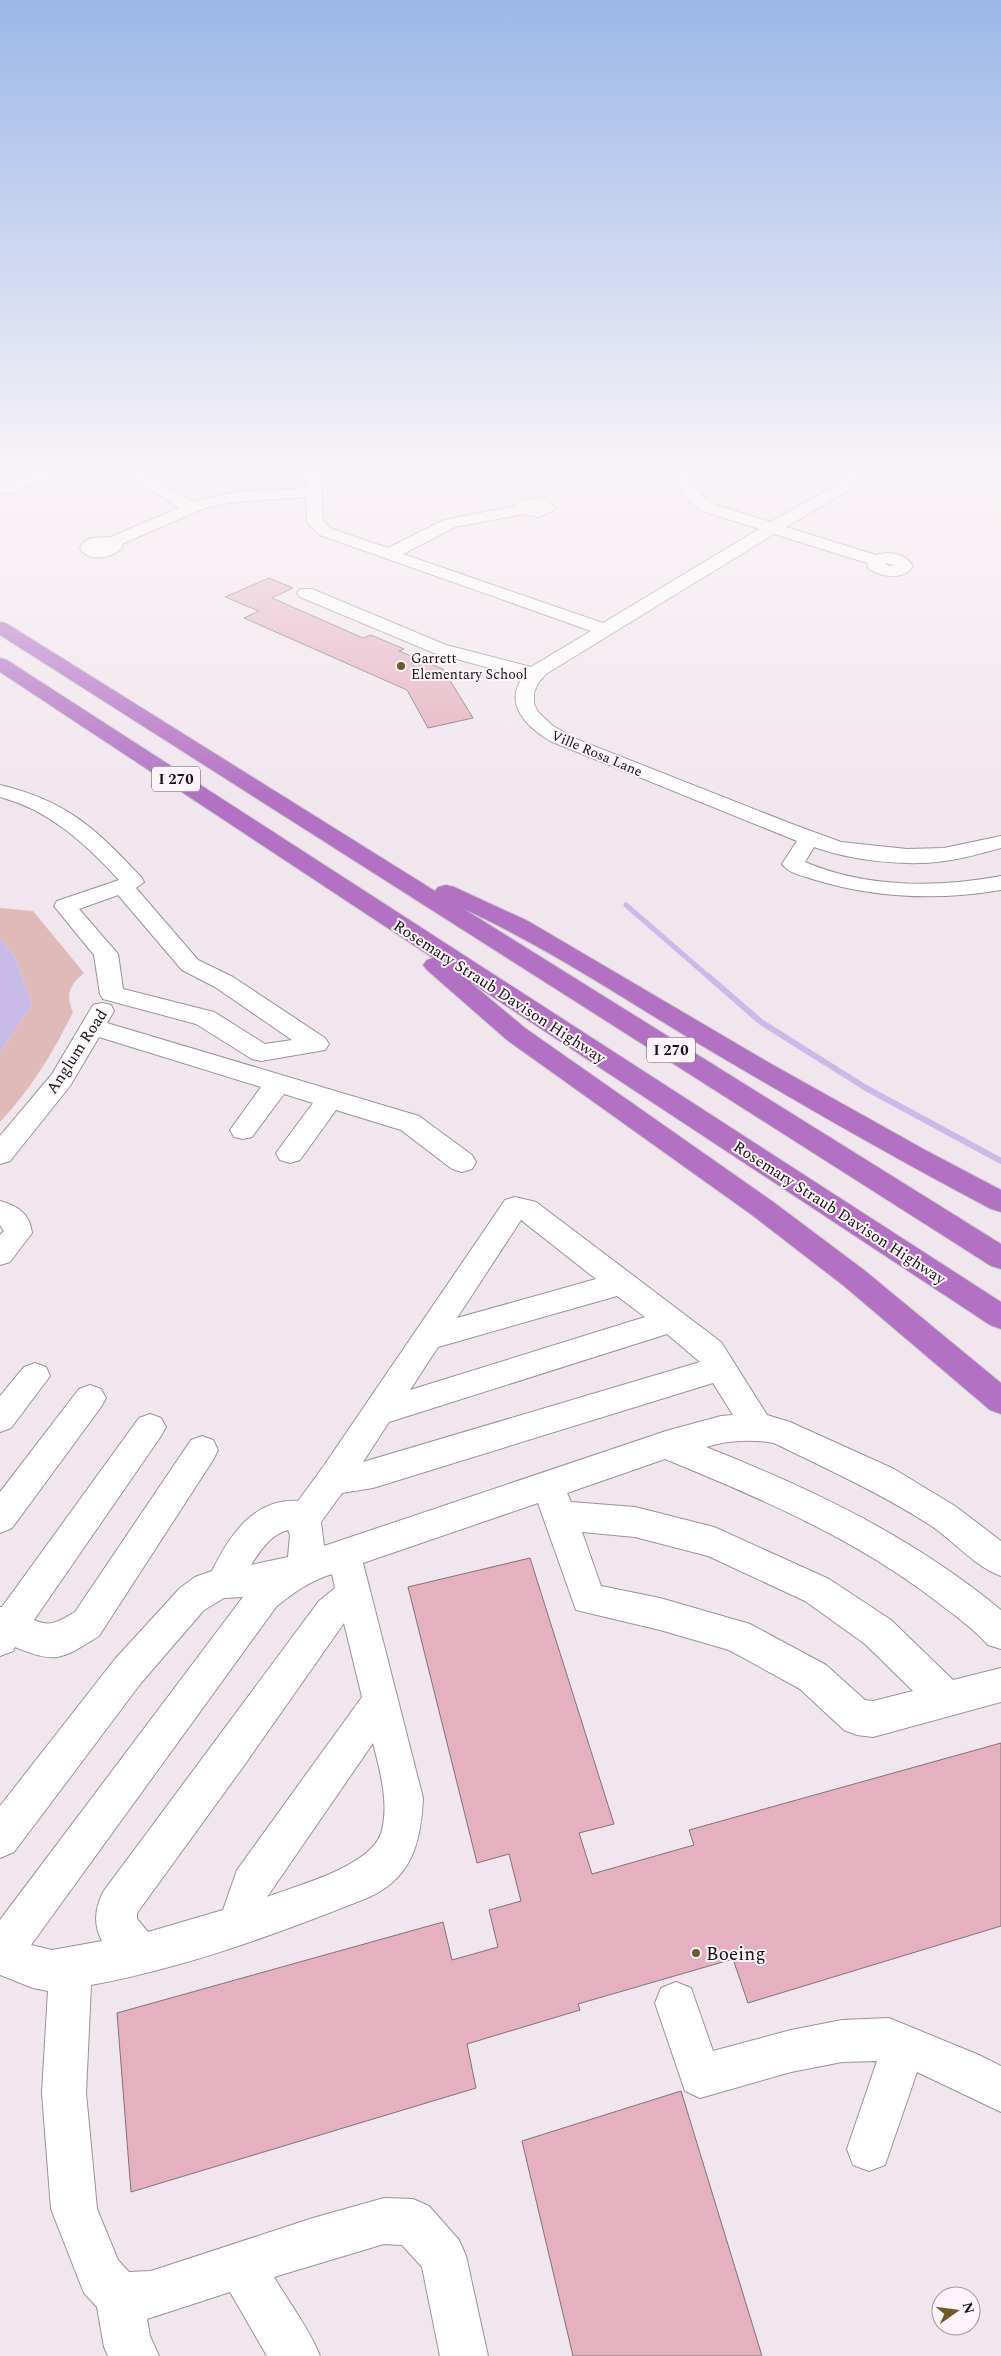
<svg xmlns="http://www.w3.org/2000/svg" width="1001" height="2356" font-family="Spectral,serif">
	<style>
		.green { fill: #dfbab9 }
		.water { fill: #c8bbe7 }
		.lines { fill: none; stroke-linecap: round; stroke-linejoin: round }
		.stream-far1 { stroke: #c8bbe7; stroke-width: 5 }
		.stream { stroke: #c8bbe7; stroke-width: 6 }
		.building { fill: #e5b1c0; stroke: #7f7376 }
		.minor-casing { stroke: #9c9198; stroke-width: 2 }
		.highway-casing { stroke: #cbcacb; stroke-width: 2 }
		.minor { fill: #fff; fill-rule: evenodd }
		.highway { fill: #b271c3; fill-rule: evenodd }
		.poi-dot { fill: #73592a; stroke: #fef4fa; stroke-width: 2 }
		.labels { text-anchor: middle; stroke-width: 4; stroke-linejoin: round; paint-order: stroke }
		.far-poi-label { font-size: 14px; fill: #141013; stroke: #fef4fa; text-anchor: start }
		.far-street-label { font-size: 14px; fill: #141013; stroke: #fef4fa }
		.shield { fill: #fef4fa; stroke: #5a5458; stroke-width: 1 }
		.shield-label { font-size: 15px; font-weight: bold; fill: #141013 }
		.street-label { font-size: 16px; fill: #141013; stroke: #fef4fa }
		.near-poi-label { font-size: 19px; fill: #141013; stroke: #fef4fa; text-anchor: start }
	</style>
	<rect width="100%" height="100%" fill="#f2e6ee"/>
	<path class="green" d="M0,908L33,911L84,973C70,984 65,995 73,1012C53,1053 31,1089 0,1122V1053L32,1004L15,957L0,938Z"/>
	<path class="water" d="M0,938L15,957L32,1004L0,1053Z"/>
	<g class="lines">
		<path class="stream-far1" d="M626,905L709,977"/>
		<path class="stream" d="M708,976L761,1022L866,1088L1001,1161"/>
	</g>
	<path class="building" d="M269,578L293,588L272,598L363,638L371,635L404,649L399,651L443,669L473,718L428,728L407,690L244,618L259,611L225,597Z
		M530,1558L614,1824L579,1833L592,1874L694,1845L689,1830L1001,1743V1926L748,2003L733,1959L578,2004L580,2010L467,2044L476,2088L131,2192L117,2013L443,1922L452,1960L498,1947L489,1910L521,1901L509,1854L477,1863L408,1587Z
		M681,2091L762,2356H573L522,2141Z"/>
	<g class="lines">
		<g class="minor-casing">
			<path id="minor" d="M47,469H68L65,472L13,493H3L0,490L3,487Z
				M119,469H136L192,502L235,492L306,488L301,469H316L321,480L323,521L332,529L388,548L444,520L516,506L518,502C533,498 545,494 555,508L553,511L538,517L523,514L455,527L403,554L603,623L759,529L703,511L691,503L670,469H684L703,497L715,505L771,522L840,483L856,469H872L850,489L786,527L876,555C891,551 904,553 913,566C903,581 882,577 869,569L867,563L774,534L546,674L538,683L534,693V704L538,712L553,726L576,739L792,824L841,842L907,849L944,848L1001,836V848C982,853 963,859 944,861C906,867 850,860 814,847L805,862C866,888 937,888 1001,876V890C937,901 874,898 812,879C802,875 789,874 782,864L797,841L550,741C527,727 503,704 523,677L434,653L300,597L297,593L300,589H312L446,645L531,667L591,631L320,535L307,522L306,497L235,502L205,508L122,544L123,546C115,558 89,563 80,549L84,542L92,538L110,537L179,508ZM884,563L895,565L889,566Z
				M0,785C67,801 95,828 141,877L144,882L136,888L198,960L233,977L325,1038L329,1044L325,1050L261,1061L252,1059L196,1024L103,999L100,994L94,955L54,906L57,901L119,880C85,843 49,810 0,797ZM118,895L182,970L215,987L292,1040L265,1044L214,1012L123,989L118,954L79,909Z
				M102,1003L111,1005L114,1011L107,1023L419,1116L472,1155L476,1162L472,1169L462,1172L452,1169L401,1130L336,1110L300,1160L290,1163L280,1160L276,1153L313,1103L284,1094L252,1137L243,1139L234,1137L230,1130L261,1087L99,1037L70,1086L10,1161L0,1164V1136L52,1074L93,1005Z
				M515,1197L536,1202L721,1342L767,1415L790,1422L894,1469L955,1506L1001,1541V1576C974,1566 954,1541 930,1525C880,1493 827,1469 774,1443C751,1439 728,1440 706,1447C812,1489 913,1537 1001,1610V1649L988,1645C973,1628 954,1615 936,1601C854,1538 760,1498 665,1459L567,1493L571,1502L635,1507L714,1527L829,1579L891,1620L953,1680L1001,1668V1702L873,1737L857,1735L844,1730L800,1689L729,1650L660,1630L576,1610L538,1503L363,1563L423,1798C421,1842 412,1879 367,1898C277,1934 187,1967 91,1985L86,2093L97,2209L118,2260L129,2272L151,2271L313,2218L384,2198L413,2199L429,2206L459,2240L466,2256L488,2356H440L422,2267L402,2245L384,2244L274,2277C289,2303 309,2328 320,2356H267L230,2292L147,2319L150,2336L159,2356H108L104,2347L97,2307L84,2293L51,2209L42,2093L48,1991L33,1988L0,1975V1920L243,1597L224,1598L204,1610L141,1683L14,1852L0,1858V1806L115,1659L180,1588L195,1577L212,1571C229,1536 254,1498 298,1501L323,1467L505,1200ZM521,1220L596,1279L457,1318ZM617,1296L645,1317L410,1390L438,1347ZM667,1334L700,1362L363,1462L389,1422ZM713,1383L733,1415L721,1416L666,1431L324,1546L321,1522L342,1493L373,1488ZM288,1530L290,1535L288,1557L251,1565C260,1551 271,1534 288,1530ZM582,1532L635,1537L708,1556L805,1601L865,1644L913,1691L873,1701L865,1700L826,1665L750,1624L660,1598L601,1586ZM332,1574L335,1588L319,1601L103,1892C95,1909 93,1924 102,1941L52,1950L31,1945L276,1607C294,1592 310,1581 332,1574ZM344,1623L362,1697L237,1870L223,1910L148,1932L137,1919V1913L243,1767ZM373,1743C380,1771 389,1802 382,1830C374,1866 298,1885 267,1897Z
				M0,1201C18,1206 30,1214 32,1233L10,1262L0,1265V1235L4,1231L0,1225Z
				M35,1363L46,1367L50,1376L11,1428L0,1432V1396L24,1367Z
				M90,1385L101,1389L106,1398L101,1407L12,1528L0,1533V1492L79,1389Z
				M150,1414L161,1418L166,1427L161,1436L34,1620C51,1628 59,1621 75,1612L191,1440L202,1436L213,1440L218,1450L213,1460L99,1636C63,1658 57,1665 15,1647L13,1651L0,1656V1607H2L139,1418Z
				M676,1982L691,1988L713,2051L791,2030L842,2020L889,2018L979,2055L1001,2066V2112L917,2072L885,2165L869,2171L853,2165L847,2149L877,2061L842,2062L791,2072L700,2098L685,2091L655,2003L661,1988Z"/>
		</g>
		<g class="highway-casing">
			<path id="highway" d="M0,622L6,623L435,891L438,887L446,885L454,887L528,921L766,1061L927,1151L1001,1190V1212L991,1209C890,1156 792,1099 694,1041C618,995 544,946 464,909L1001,1244V1269L991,1266L0,635Z
				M0,658L7,660L1001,1302V1329L990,1325L470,982L525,1028L772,1201L864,1270L1001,1383V1414L990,1410L844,1286L752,1215L507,1040L427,970L423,965L427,960L433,958L0,672Z"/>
		</g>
		<use href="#minor" class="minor"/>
		<use href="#highway" class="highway"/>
	</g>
	<linearGradient id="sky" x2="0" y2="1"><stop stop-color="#9bb7e8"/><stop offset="0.59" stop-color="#f9f4f7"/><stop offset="1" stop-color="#f9f4f7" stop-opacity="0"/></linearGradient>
	<rect width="1001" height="799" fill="url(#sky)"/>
	<g class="poi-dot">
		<circle cx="401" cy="666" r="5"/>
		<circle cx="696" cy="1953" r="5"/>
	</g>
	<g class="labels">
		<g class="far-poi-label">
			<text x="411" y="663">Garrett<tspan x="411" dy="16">Elementary School</tspan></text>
		</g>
		<g class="far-street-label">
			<text transform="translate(597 753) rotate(23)" y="5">Ville Rosa Lane</text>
		</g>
		<g class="shield">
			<rect x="152" y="766.5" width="48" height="25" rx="4"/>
			<rect x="647" y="1037.5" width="48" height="25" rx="4"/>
		</g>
		<g class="shield-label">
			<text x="176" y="784">I 270</text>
			<text x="671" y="1055">I 270</text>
		</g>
		<g class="street-label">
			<text transform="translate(500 991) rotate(33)" y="6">Rosemary Straub Davison Highway</text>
			<text transform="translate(76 1051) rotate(-57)" y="6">Anglum Road</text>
			<text transform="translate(840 1212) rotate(33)" y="6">Rosemary Straub Davison Highway</text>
		</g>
		<g class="near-poi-label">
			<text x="706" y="1960">Boeing</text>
		</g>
	</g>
	<g transform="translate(956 2311) rotate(76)"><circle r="24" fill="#fef4fa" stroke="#a0999e"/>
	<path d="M0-4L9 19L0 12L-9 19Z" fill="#73592a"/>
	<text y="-8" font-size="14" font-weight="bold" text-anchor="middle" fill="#141013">N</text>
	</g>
</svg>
